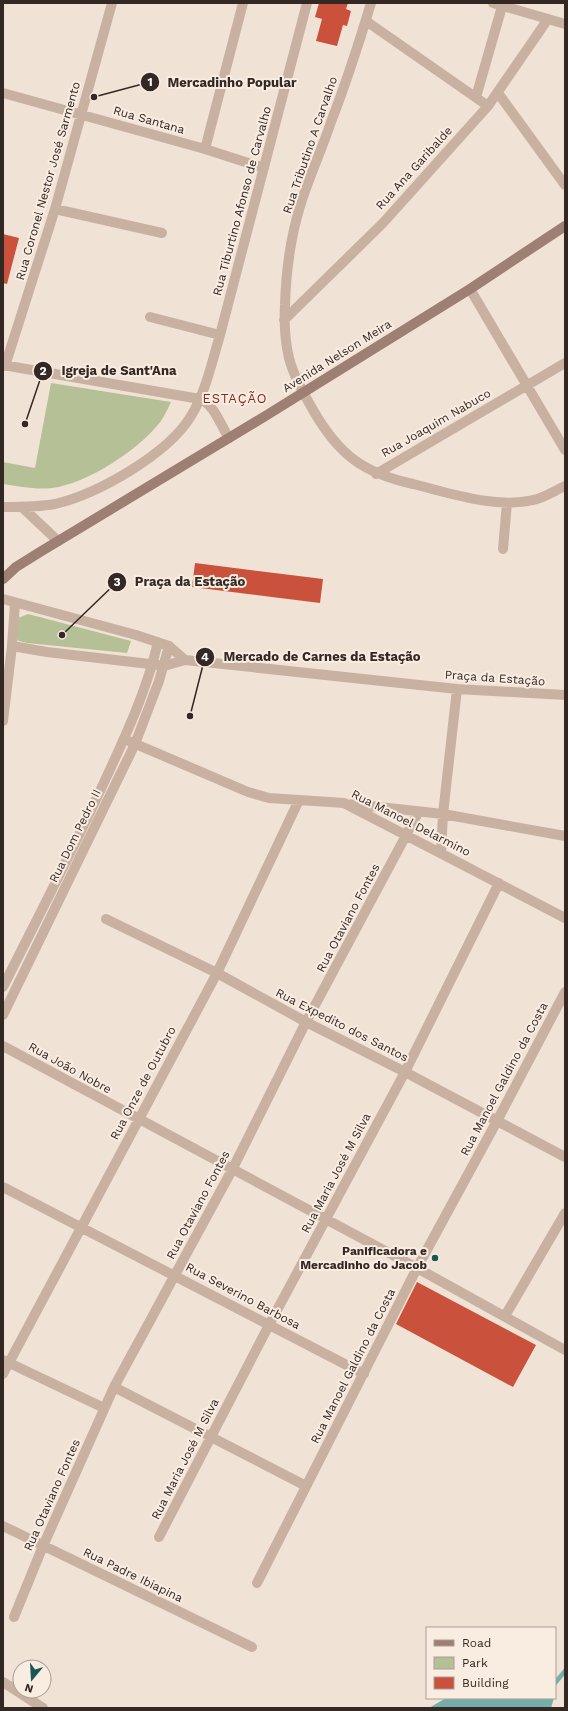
<svg xmlns="http://www.w3.org/2000/svg" width="568" height="1711" font-family="'Work Sans',sans-serif">
	<style>
		.green { fill: #b6c096 }
		.water { fill: #75afac }
		.lines { fill: none; stroke-linecap: round; stroke-linejoin: round }
		.stream { stroke: #75afac; stroke-width: 4.5 }
		.building { fill: #ca513c }
		.minor { stroke: #c9b1a2; stroke-width: 10 }
		.tertiary { stroke: #c9b1a2; stroke-width: 10 }
		.secondary { stroke: #9d7f74; stroke-width: 10 }
		.poi-dot { fill: #1a5655; stroke: #f9ede2; stroke-width: 1.5 }
		.labels { text-anchor: middle; stroke-width: 4; stroke-linejoin: round; paint-order: stroke }
		.street-label { font-size: 12px; fill: #342825; stroke: #f9ede2 }
		.poi-label { font-size: 12px; font-weight: bold; fill: #342825; stroke: #f9ede2; text-anchor: end }
		.neighbourhood-label { font-size: 13px; letter-spacing: 1px; fill: #852b1c; stroke: #f9ede2 }
		.leader { fill: none; stroke: #342825; stroke-width: 1.5 }
		.callout-dot { fill: #342825; stroke: #f9ede2; stroke-width: 1.5 }
		.mark-label { font-size: 12px; text-anchor: middle; font-weight: bold; fill: #fff }
		.callout-label { font-size: 13px; text-anchor: middle; font-weight: bold; fill: #342825; stroke: #f9ede2; stroke-width: 4; stroke-linejoin: round; paint-order: stroke }
	</style>
	<rect width="100%" height="100%" fill="#f1e2d6"/>
	<path class="green" d="M51,383L171,402C168,408 165,415 161,421C140,449 87,484 52,488C36,490 18,486 3,484V462L35,468Z
		M28,614L131,641L127,653L27,643L19,641L16,638L18,618Z"/>
	<path class="water" d="M446,1698H554L551,1708H429Z"/>
	<g class="lines">
		<path class="stream" d="M555,1683L565,1671"/>
	</g>
	<path class="building" d="M319,3H348L346,9L351,11L347,26L343,25L337,46L316,41L322,19L315,17Z
		M3,234L19,238L7,284L3,283Z
		M195,563L323,579L320,603L192,587Z
		M417,1282L536,1345L513,1387L396,1324Z"/>
	<g class="lines">
		<path class="minor" d="M371,3C359,43 346,83 331,122C322,149 310,175 301,203C291,235 286,271 285,305C284,323 285,341 289,358C294,377 304,394 313,410C339,455 363,473 413,484C449,493 496,509 533,500C544,498 554,491 565,486
			M366,21L488,106
			M3,93L205,149L264,168
			M498,93L565,185
			M476,97L503,3
			M205,149L243,3
			M55,209L162,233
			M470,289L565,450
			M150,317L220,335
			M284,320L383,223L488,106L548,19
			M3,365L200,399C214,404 221,426 229,438
			M5,366L55,209L112,3
			M376,474L565,363
			M3,507C20,507 38,507 55,504C98,494 168,454 191,416C206,391 212,362 220,335L307,3
			M23,508L58,541
			M503,549L507,503
			M169,646L185,660
			M164,666L185,660L457,689L565,695
			M3,721L12,646
			M124,739L248,792L269,798L344,803L565,918
			M352,804L443,814L565,836
			M441,853L443,814L457,689
			M106,919L217,973L306,1022L405,1072L565,1157
			M3,1046L417,1268L565,1350
			M3,1187L364,1374
			M505,1316L565,1213
			M3,1360L104,1408
			M3,1374L217,973L299,800
			M114,1387L306,1486
			M3,1526L252,1647
			M159,1537L269,1325L405,1072L499,883
			M257,1583L417,1268L497,1121L565,992
			M14,1617L43,1546L114,1387L232,1170L306,1022L418,813
			M3,1682L43,1708"/>
		<path class="tertiary" d="M493,3L565,24
			M3,599L136,635L169,646L159,681L135,744L3,1015
			M15,603L12,646L47,652L158,665
			M3,987C36,921 70,856 101,789C123,741 146,694 158,642"/>
		<path class="secondary" d="M3,579L16,567L40,552L267,415L470,289L565,226"/>
	</g>
	<circle class="poi-dot" cx="435" cy="1258" r="4"/>
	<g class="labels">
		<g class="street-label">
			<text transform="translate(149 120) rotate(16)" y="4">Rua Santana</text>
			<text transform="translate(310 145) rotate(-71)" y="4">Rua Tributino A Carvalho</text>
			<text transform="translate(414 168) rotate(-48)" y="4">Rua Ana Garibalde</text>
			<text transform="translate(48 181) rotate(-74)" y="4">Rua Coronel Nestor José Sarmento</text>
			<text transform="translate(242 201) rotate(-75)" y="4">Rua Tiburtino Afonso de Carvalho</text>
			<text transform="translate(337 356) rotate(-32)" y="4">Avenida Nelson Meira</text>
			<text transform="translate(436 423) rotate(-30)" y="4">Rua Joaquim Nabuco</text>
			<text transform="translate(495 678) rotate(4)" y="4">Praça da Estação</text>
			<text transform="translate(411 823) rotate(27)" y="4">Rua Manoel Delarmino</text>
			<text transform="translate(75 836) rotate(-64)" y="4">Rua Dom Pedro II</text>
			<text transform="translate(348 918) rotate(-62)" y="4">Rua Otaviano Fontes</text>
			<text transform="translate(342 1025) rotate(27)" y="4">Rua Expedito dos Santos</text>
			<text transform="translate(70 1068) rotate(29)" y="4">Rua João Nobre</text>
			<text transform="translate(504 1079) rotate(-62)" y="4">Rua Manoel Galdino da Costa</text>
			<text transform="translate(143 1083) rotate(-62)" y="4">Rua Onze de Outubro</text>
			<text transform="translate(336 1173) rotate(-62)" y="4">Rua Maria José M Silva</text>
			<text transform="translate(198 1205) rotate(-62)" y="4">Rua Otaviano Fontes</text>
			<text transform="translate(243 1296) rotate(28)" y="4">Rua Severino Barbosa</text>
			<text transform="translate(353 1366) rotate(-63)" y="4">Rua Manoel Galdino da Costa</text>
			<text transform="translate(185 1459) rotate(-63)" y="4">Rua Maria José M Silva</text>
			<text transform="translate(52 1495) rotate(-66)" y="4">Rua Otaviano Fontes</text>
			<text transform="translate(133 1575) rotate(26)" y="4">Rua Padre Ibiapina</text>
		</g>
		<g class="poi-label">
			<text x="427" y="1255">Panificadora e<tspan x="427" dy="14">Mercadinho do Jacob</tspan></text>
		</g>
		<g class="neighbourhood-label">
			<text x="235" y="403">ESTAÇÃO</text>
		</g>
	</g>
	<path class="leader" d="M94 97L150 82M25 424L43 371M62 635L117 582M190 716L205 657"/>
	<g class="callout-dot">
		<circle cx="94" cy="97" r="4"/>
		<circle cx="25" cy="424" r="4"/>
		<circle cx="62" cy="635" r="4"/>
		<circle cx="190" cy="716" r="4"/>
		<circle cx="150" cy="82" r="10"/>
		<circle cx="43" cy="371" r="10"/>
		<circle cx="117" cy="582" r="10"/>
		<circle cx="205" cy="657" r="10"/>
	</g>
	<g class="mark-label">
		<text x="150" y="86">1</text>
		<text x="43" y="375">2</text>
		<text x="117" y="586">3</text>
		<text x="205" y="661">4</text>
	</g>
	<g class="callout-label">
		<text x="232" y="87">Mercadinho Popular</text>
		<text x="119" y="375">Igreja de Sant'Ana</text>
		<text x="190" y="586">Praça da Estação</text>
		<text x="322" y="661">Mercado de Carnes da Estação</text>
	</g>
	<rect width="568" height="1711" fill="none" stroke="#342825" stroke-width="8"/>
	<rect x="426" y="1627" width="130" height="72" fill="#f9ede2" stroke="#aa9e96"/>
	<rect x="434" y="1640" width="20" height="6" fill="#9d7f74" stroke="#aa9e96"/>
	<text x="462" y="1647" font-size="12" fill="#342825">Road</text>
	<rect x="434" y="1657" width="20" height="12" fill="#b6c096" stroke="#aa9e96"/>
	<text x="462" y="1667" font-size="12" fill="#342825">Park</text>
	<rect x="434" y="1677" width="20" height="12" fill="#ca513c" stroke="#aa9e96"/>
	<text x="462" y="1687" font-size="12" fill="#342825">Building</text>
	<g transform="translate(32 1679) rotate(198)"><circle r="19" fill="#f9ede2" stroke="#aa9e96"/>
	<path d="M0-3L7 15L0 10L-7 15Z" fill="#1a5655"/>
	<text y="-6" font-size="11" font-weight="bold" text-anchor="middle" fill="#342825">N</text>
	</g>
</svg>
